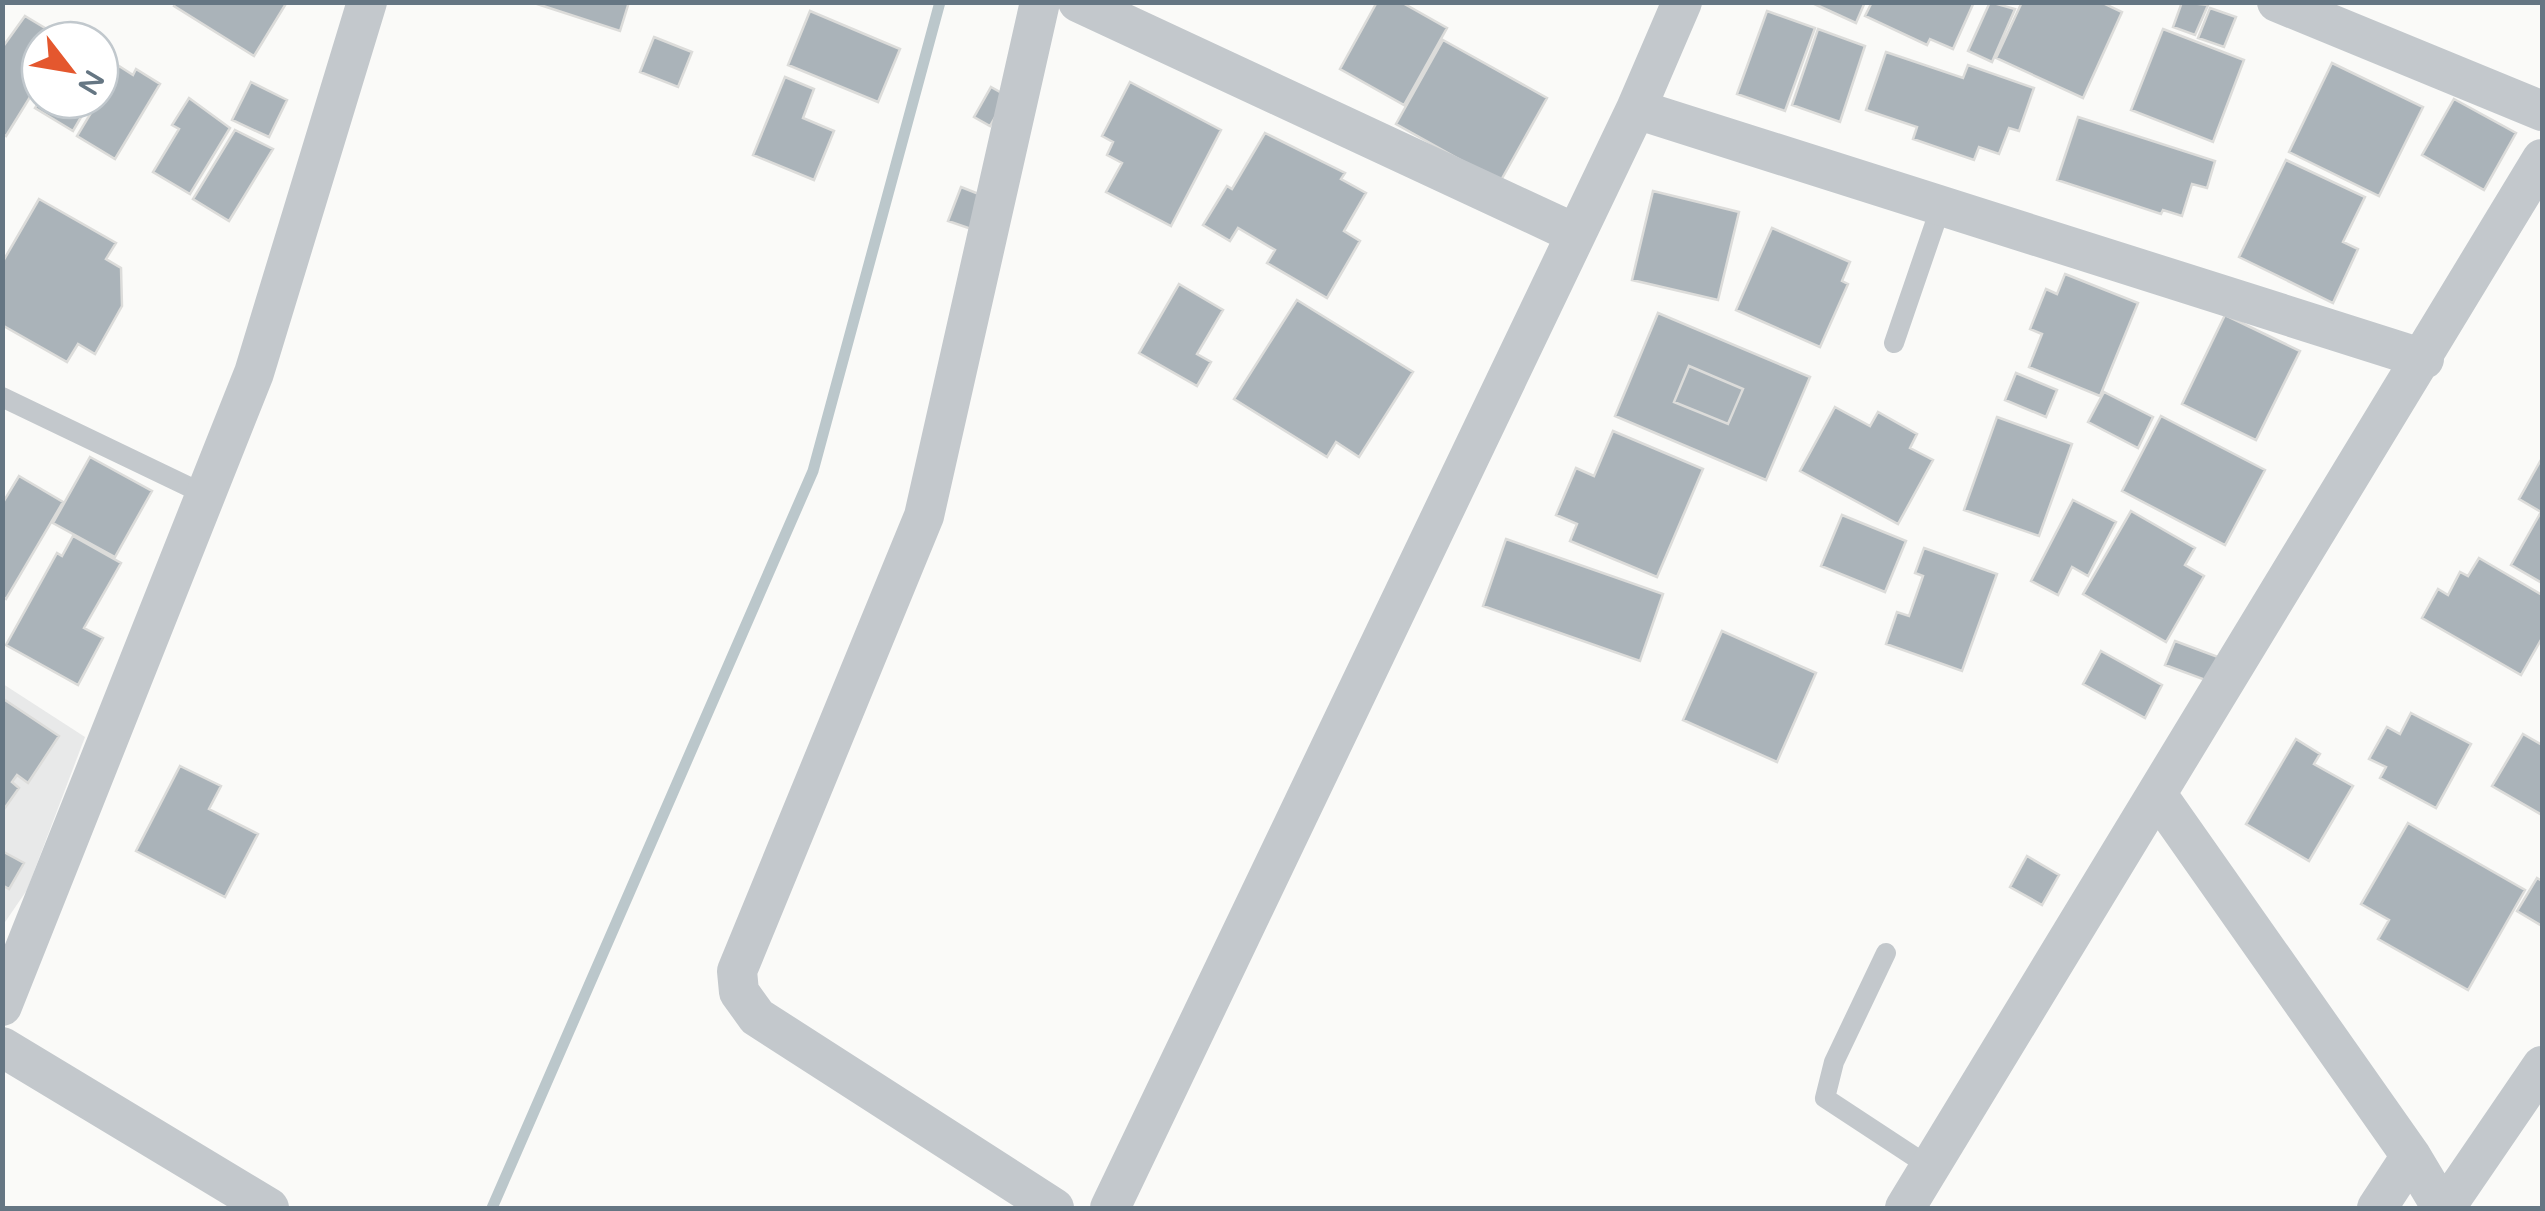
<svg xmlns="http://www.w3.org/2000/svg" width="2545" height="1211" font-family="'Varela Round',sans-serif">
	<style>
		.built { fill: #e8e9e9 }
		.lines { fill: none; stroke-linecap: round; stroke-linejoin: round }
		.stream { stroke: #bbc7cb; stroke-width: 11 }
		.building { fill: #aab3b9; stroke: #dcdcda; stroke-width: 2.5; fill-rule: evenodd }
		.lane { stroke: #c3c8cc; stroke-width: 20 }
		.street { stroke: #c3c8cc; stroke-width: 40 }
	</style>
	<rect width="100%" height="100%" fill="#fafaf8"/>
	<path class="built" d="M3,684L85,737L27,890L3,925Z"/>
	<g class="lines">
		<path class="stream" d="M492,1208L813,471L940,2"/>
	</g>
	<path class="building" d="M176,2H287L254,56L174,6Z
		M531,2H629L620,31Z
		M1377,2H1401L1447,28L1404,105L1340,69Z
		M1810,2H1865L1856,23Z
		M1872,2H1974L1953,49L1930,39L1927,45L1865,16Z
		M1990,2L2015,9L1992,62L1968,51Z
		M2022,2H2101L2122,12L2083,98L1996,58Z
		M2182,2L2208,5L2195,35L2173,27Z
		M2210,8L2236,17L2224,47L2198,38Z
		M810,11L900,49L878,102L788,65Z
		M1767,11L1815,28L1785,111L1737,94Z
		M25,16L65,40H40V81L6,136L2,134V48Z
		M1818,29L1865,46L1840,122L1792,105Z
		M2163,29L2244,60L2213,142L2131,110Z
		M654,37L692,52L678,87L640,72Z
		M1443,40L1547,98L1500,182L1396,124Z
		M100,51L116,60L100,86Z
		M1886,52L1963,78L1968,65L2034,88L2019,131L2009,128L1999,154L1979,147L1974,160L1913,139L1917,127L1866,110Z
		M2332,63L2423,107L2379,196L2289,152Z
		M119,66L133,75L136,69L160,84L115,159L77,136Z
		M785,77L814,89L803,118L834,131L814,180L753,155Z
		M251,82L287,100L269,137L232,120Z
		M1130,82L1221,130L1171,226L1106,192L1122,163L1107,155L1113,142L1102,136Z
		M991,87L1007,96L990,126L974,117Z
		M189,98L230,128L190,194L153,172L179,129L172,125Z
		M2454,99L2516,133L2484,190L2422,155Z
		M40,100H91L73,131L35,108Z
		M2078,117L2215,161L2207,188L2192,184L2182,216L2163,210L2161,214L2057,180Z
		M235,130L273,149L229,221L193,199Z
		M1265,133L1345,173L1341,179L1366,193L1344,231L1360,241L1327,298L1267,263L1275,250L1238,228L1230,241L1203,225L1227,186L1232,189Z
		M2286,160L2365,197L2343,242L2358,249L2333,303L2239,257Z
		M961,187L989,198L977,231L948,221Z
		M1653,191L1739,212L1718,300L1632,280Z
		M39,199L116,243L106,259L121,268L122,306L95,354L78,344L67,362L2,325V263Z
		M1772,228L1850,262L1842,281L1848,284L1820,347L1736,310Z
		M2065,274L2138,303L2100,396L2029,367L2042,334L2030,329L2046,289L2057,294Z
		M1179,284L1223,310L1197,354L1211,362L1197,386L1139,353Z
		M1297,300L1413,372L1359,457L1336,442L1327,457L1234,399Z
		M1658,313L1810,377L1766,480L1615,416ZM1689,366L1743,389L1728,424L1674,402Z
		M2225,315L2300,351L2256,440L2182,404Z
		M1689,366L1743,389L1728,424L1674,402Z
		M2016,373L2057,390L2046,417L2005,400Z
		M2104,392L2153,417L2138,448L2088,422Z
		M1835,407L1870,426L1878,412L1917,434L1910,448L1933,460L1898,524L1800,471Z
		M2161,416L2265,470L2225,545L2122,491Z
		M1997,417L2072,444L2039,536L1964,510Z
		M1613,431L1703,469L1657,577L1570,541L1577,524L1556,515L1576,468L1594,476Z
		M90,457L152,491L115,557L53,523Z
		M2542,458V583L2511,565L2541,512L2519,499Z
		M19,476L63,502L6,599L2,596V504Z
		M2073,500L2116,522L2088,576L2072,567L2058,595L2031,581Z
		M2131,511L2195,548L2185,565L2204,576L2166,642L2083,594Z
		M1842,515L1906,541L1885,592L1821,566Z
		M73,536L121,563L84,628L103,638L78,685L6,645L57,553L62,556Z
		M1506,539L1663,594L1640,661L1483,606Z
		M1924,548L1997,574L1962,671L1886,644L1897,612L1909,616L1923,576L1915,573Z
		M2479,558L2542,595V638L2521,675L2422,618L2438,589L2448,595L2460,572L2468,576Z
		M1722,631L1816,673L1777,762L1683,720Z
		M2175,641L2218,657L2208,681L2165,665Z
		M2101,651L2162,685L2145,718L2083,684Z
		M2,698L59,736L28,783L17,775L12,782L19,788L2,812Z
		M2411,713L2471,744L2436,808L2380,778L2386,767L2369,759L2387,727L2400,734Z
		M2523,734L2542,745V815L2492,786Z
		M2296,739L2320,754L2314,764L2353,786L2309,861L2246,824Z
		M180,766L221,786L209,809L258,834L225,897L136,851Z
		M2408,823L2525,890L2468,990L2378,939L2389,920L2361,904Z
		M2,851L24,863L9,889L2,885Z
		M2027,856L2059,875L2042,905L2010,887Z
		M2537,878L2542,881V926L2517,911Z"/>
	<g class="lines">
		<path class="lane" d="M1894,343L1941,206
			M2,397L206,495
			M1886,953L1834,1062L1825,1098L1930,1167"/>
		<path class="street" d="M1040,2L924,516L737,971L739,992L757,1017L1054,1208
			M1078,2L1576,234
			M2277,2L2542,111
			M1636,109L2424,359
			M2158,796L2411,1156L2442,1208
			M2,1006L254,373L367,2
			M2,1047L269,1208
			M1110,1208L1636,109L1682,2
			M1905,1208L2542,159
			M2377,1208L2411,1156
			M2445,1208L2542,1066"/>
	</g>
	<rect width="2545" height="1211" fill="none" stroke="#657683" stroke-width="10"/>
	<g transform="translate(70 70) rotate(121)"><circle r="48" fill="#ffffff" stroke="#c1c8cd" stroke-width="2.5"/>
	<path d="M0-8L18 38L0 25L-18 38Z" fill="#e4572e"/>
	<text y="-15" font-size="28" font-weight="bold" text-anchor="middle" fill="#657683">N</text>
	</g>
</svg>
